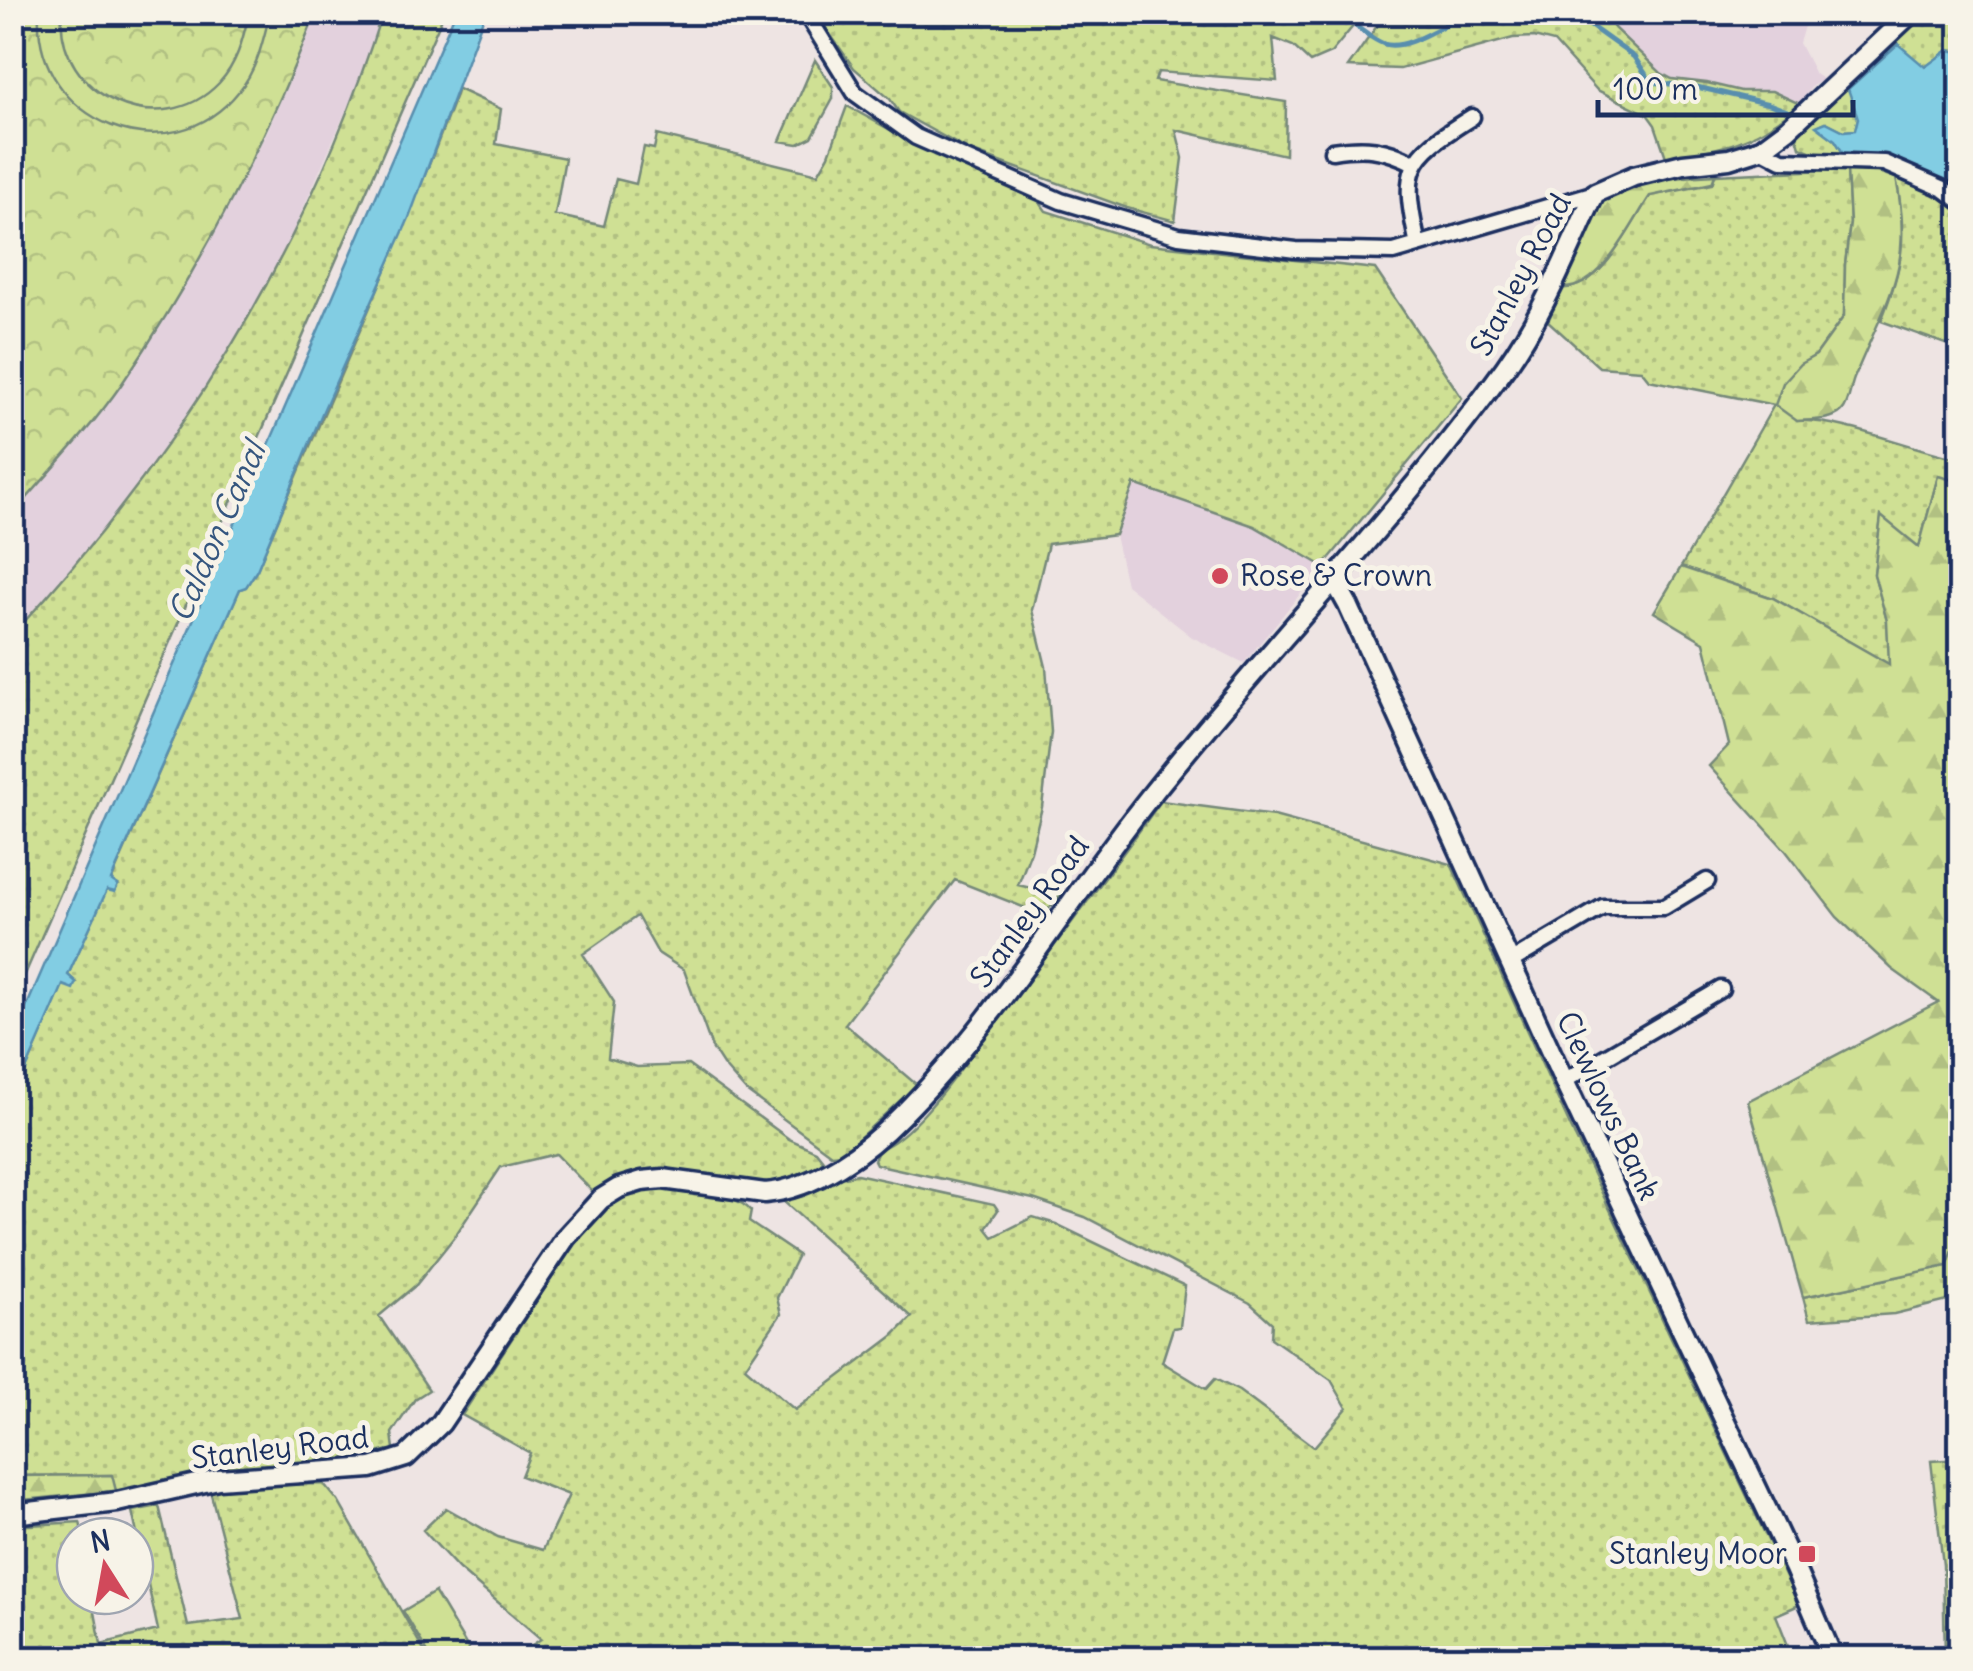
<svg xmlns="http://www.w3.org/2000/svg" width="1973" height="1671" font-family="Delius,sans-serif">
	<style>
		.built { fill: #e3d1dd }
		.grass { fill: url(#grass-dots); stroke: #758879; stroke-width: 2.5 }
		.forest { fill: url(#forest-firs); stroke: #758879; stroke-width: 2.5 }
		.park { fill: url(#park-crowns); stroke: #758879; stroke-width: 2.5 }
		.pitch { fill: #cfe094; stroke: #758879; stroke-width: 2.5 }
		.water { fill: #82cde3; stroke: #598eae; stroke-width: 2.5 }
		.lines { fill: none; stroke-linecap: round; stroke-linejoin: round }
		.stream { stroke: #598eae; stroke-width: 5 }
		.minor-casing { stroke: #1b2f5e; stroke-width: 21 }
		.tertiary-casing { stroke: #1b2f5e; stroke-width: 25 }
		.minor { stroke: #f7f3e8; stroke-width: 14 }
		.tertiary { stroke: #f7f3e8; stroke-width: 18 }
		.poi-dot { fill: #d1495b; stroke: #f7f3e8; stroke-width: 4 }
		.labels { text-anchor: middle; stroke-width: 10; stroke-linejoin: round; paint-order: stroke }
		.street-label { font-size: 30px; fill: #1b2f5e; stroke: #f7f3e8 }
		.poi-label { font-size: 30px; fill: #1b2f5e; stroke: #f7f3e8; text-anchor: start }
		.water-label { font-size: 32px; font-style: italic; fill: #35567f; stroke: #f7f3e8 }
	</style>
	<defs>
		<pattern id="grass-dots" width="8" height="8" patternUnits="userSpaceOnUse" patternTransform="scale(2.5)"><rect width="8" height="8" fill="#cfe094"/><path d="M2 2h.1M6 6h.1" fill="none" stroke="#b1c082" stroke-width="1.8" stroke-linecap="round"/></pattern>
		<pattern id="forest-firs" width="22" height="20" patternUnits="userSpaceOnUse" patternTransform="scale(2.5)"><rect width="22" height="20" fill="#cfe094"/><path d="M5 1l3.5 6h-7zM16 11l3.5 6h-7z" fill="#b1c082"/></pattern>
		<pattern id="park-crowns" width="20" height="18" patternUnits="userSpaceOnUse" patternTransform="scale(2.5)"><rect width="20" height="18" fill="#cfe094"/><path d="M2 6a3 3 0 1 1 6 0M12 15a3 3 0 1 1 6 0" fill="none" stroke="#b1c082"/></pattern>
	</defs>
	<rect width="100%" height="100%" fill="#eee4e3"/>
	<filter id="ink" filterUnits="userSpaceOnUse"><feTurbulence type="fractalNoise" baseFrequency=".01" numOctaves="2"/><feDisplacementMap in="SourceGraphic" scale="20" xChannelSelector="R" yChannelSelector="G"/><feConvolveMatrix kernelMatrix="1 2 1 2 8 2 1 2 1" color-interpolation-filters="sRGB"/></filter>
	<g filter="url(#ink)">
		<path class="built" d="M1605,12L1808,13L1799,43L1815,74L1824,80L1812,86L1800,104L1772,91H1741L1707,83L1672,79L1661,73L1614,28Z
			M316,13H382L366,65L282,257L215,375L153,467L92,546L13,634V514L119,386L206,249L268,130Z
			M1133,484L1254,526L1323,566L1244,663L1192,637L1126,585L1115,535Z"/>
		<path class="grass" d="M382,13H444L13,1002V634C179,456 309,246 382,13Z
			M1364,13L1331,53L1310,62L1293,46L1273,38L1277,81L1158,72L1155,81L1286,102L1285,155L1176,130L1183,158L1175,221L1127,208L970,151L899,112L890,99L854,68L815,13Z
			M1386,13H1605L1614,28L1661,73L1672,79L1707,83L1741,91H1772L1800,104C1753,143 1725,149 1666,157L1655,125L1647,114L1597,90L1554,42L1534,37L1513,38L1400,69L1348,67Z
			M1925,13H1960V52L1948,50L1858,118L1855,130L1844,131L1826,122L1817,126L1835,140L1845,156L1814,153L1800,147L1797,137L1804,123Z
			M815,60L833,87V99L812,137L798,144L780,141Z
			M458,89L501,109L496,144L565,158L555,215L604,226L616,179L636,184L644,147L654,149L657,135L818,174L829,155L847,106L934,154L1036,197L1046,211L1150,244L1375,269L1462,398L1323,566L1254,526L1134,484L1115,535L1048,544L1032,610L1046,667L1051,732L1042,807L1031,851L1018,885L1061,895L1043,915L955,880L845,1024L917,1085L843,1153L831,1154L746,1091L723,1065L712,1048L684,970L658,953L637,916L583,954L614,1002L608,1058L637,1067L688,1065L789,1139L816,1151L823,1160C802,1202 695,1173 657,1168C633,1170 613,1178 593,1192L556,1154L501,1167L455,1236L416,1285L379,1316L429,1390L415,1399L392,1433L394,1449L330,1464L231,1469L116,1491L111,1475L13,1476V1100L63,984L76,982L68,975L107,889L118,885L111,881L240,589L246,587L257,570C324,409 398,252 458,89Z
			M1847,169L1850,223L1845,265L1844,316L1816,355L1800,365L1797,421C1839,418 1914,450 1960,459V482L1938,476L1919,547L1881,518L1874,574L1887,621L1890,665L1773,598L1681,567L1774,405L1649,380L1641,370L1599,367L1548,321L1563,288C1602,289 1631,224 1650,196L1712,184L1715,175Z
			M1896,178L1946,199L1960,210V315L1954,347L1881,321C1903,266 1908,237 1896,178Z
			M1161,801L1274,816L1451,864L1571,1128L1799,1605L1776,1615L1791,1653L1786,1658H513L541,1639L459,1569L423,1530L446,1508L498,1537L543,1550L569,1495L521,1476L530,1453L462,1415L585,1227C596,1212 609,1198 627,1192C654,1184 733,1189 751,1211L749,1222L798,1255L777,1298L781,1314L745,1367L795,1410L893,1336L912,1317L783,1201L841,1178L857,1174L994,1204L998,1210L986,1228L993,1237L1033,1217L1056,1224L1185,1286L1180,1327L1173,1328L1162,1362L1206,1389L1215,1379L1239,1391L1314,1447L1347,1408L1331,1380L1271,1338L1272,1323L1250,1303L1085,1217L1033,1199L884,1166L876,1164L874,1160L879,1149C914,1139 968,1058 992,1027C1050,953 1106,877 1161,801Z
			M1960,1233V1298L1894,1314L1809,1320L1803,1297L1947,1266Z
			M1960,1459V1658H1934L1945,1657L1943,1565L1931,1461Z
			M324,1484L338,1501L428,1658H13L12,1526L80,1522L83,1536H75V1596H92L101,1644L158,1630L132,1511L159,1506L188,1626L243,1619L210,1490L224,1485Z"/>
		<path class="forest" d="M1866,168L1896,178C1914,269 1888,296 1855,376C1850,386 1850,403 1842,411C1832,421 1811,420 1797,421L1775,405L1783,383L1800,364L1816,355L1844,316L1845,265L1850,223L1847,169Z
			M1715,175L1712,183L1650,196C1631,224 1602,289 1563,288C1571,270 1591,214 1602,203C1629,178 1681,177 1715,175Z
			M1938,476L1960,482V962L1952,978L1960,985V1233L1947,1266L1803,1297L1748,1101L1938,1002L1892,969L1837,917L1786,851L1709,766L1729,745L1704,642L1654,612L1681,567L1773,598L1889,664L1887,621L1874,574L1881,516L1919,547Z
			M112,1475L116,1491L13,1501V1476Z"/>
		<path class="park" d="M13,13H316C265,143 200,269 121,385C89,431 49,472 13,514Z"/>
		<path class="pitch" d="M39,13H62C55,96 161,144 219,83C238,63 243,38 249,13H270C263,40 258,68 239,91C170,178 33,122 39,13Z
			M435,1592V1593L474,1658H431L403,1611Z"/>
		<path class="water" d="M455,13H485L409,218L323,411L257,570L246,587L240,589L111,880L118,885L115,892L107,890L68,975L76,982L73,989L63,985L13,1100V1038Z
			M1898,44L1925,67L1948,50L1960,52V179L1956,184L1845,156L1835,140L1816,126L1826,122L1844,131L1855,130L1858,118L1848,89Z"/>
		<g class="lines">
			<path class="stream" d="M1339,12C1353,23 1367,37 1384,44C1407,52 1447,21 1471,12
				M1571,12L1634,57L1651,82L1697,87L1769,104L1798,115"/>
			<g class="minor-casing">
				<path id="minor" d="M805,12L855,93L916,137L1061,201L1179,236L1296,250L1394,252L1595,193
					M1761,149L1782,160L1884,163L1944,189L1960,201
					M1332,151C1365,146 1385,148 1414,163
					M1418,245C1401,168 1406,158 1472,117
					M1510,962L1603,907H1664L1707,881
					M1564,1081L1721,989"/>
			</g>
			<g class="tertiary-casing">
				<path id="tertiary" d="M1333,578L1348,605L1564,1081L1795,1569L1833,1658
					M12,1514L117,1502L218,1479L371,1468L406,1457L441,1423L566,1237L601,1199L619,1188L642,1181L663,1179L765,1193C815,1189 867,1151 901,1116C998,1020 1067,900 1152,794C1267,650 1397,517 1505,368C1543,315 1568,251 1595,193L1634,176L1683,164L1729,159L1761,149L1788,129L1912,12"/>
			</g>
			<use href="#minor" class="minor"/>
			<use href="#tertiary" class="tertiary"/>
		</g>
	</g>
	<g class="poi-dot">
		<circle cx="1220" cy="576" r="10"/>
		<rect x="1797" y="1544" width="20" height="20" rx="5"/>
	</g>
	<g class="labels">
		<g class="street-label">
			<text transform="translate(1521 275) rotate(-62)" y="10">Stanley Road</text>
			<text transform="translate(1030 912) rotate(-54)" y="10">Stanley Road</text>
			<text transform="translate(1608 1106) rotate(65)" y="10">Clewlows Bank</text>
			<text transform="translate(280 1448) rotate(-7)" y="10">Stanley Road</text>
		</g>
		<g class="poi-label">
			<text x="1240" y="586">Rose &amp; Crown</text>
			<text x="1787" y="1564" text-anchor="end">Stanley Moor</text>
		</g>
		<g class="water-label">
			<text transform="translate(217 532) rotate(-66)" y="11">Caldon Canal</text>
		</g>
	</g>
	<rect width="1973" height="1671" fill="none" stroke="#f7f3e8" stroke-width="50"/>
	<rect x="25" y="25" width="1923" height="1621" fill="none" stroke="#1b2f5e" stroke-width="4" filter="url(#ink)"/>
	<g transform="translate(105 1566) rotate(349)"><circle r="48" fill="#f7f3e8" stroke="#9fa5b1" stroke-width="2.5"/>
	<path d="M0-8L18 38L0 25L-18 38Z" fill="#d1495b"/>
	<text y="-15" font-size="28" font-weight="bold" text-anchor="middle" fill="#1b2f5e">N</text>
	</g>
	<path d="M1598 100v15h255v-15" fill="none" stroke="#1b2f5e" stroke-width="5"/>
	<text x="1613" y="100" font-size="30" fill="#1b2f5e" stroke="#f7f3e8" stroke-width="8" paint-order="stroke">100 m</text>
</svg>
